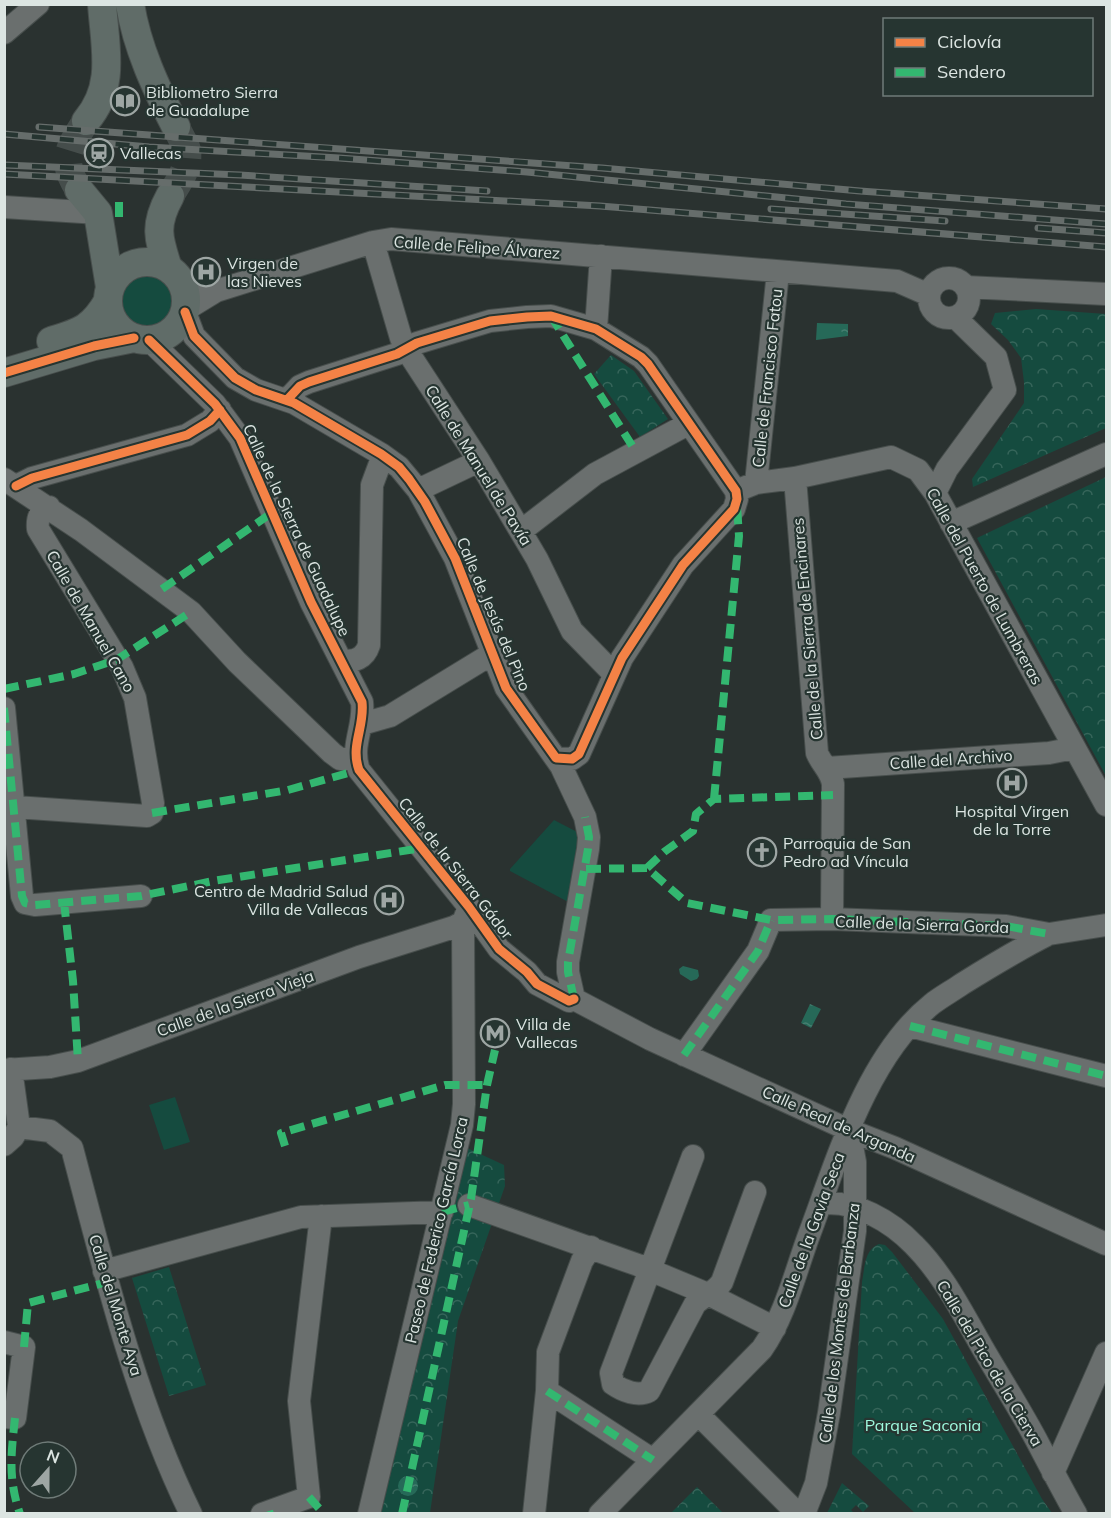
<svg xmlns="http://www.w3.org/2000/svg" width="1111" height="1518" font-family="Mulish,sans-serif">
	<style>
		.green { fill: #154b3f }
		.park { fill: url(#park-crowns) }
		.water { fill: url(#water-ripples) }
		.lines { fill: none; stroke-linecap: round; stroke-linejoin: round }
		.major-tunnel { stroke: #454d4b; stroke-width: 28; stroke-dasharray: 28 14; stroke-linecap: butt }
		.minor-casing { stroke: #474e4c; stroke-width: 24 }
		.major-casing { stroke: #474e4c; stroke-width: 30 }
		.minor { stroke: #6a6f6e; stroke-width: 22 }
		.major { stroke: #606c68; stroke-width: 28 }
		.rail-casing { stroke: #666d6b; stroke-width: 7 }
		.rail { stroke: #263531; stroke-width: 4.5; stroke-dasharray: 14; stroke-linecap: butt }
		.quiet { stroke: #33b770; stroke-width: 8; stroke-dasharray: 15 8; stroke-linecap: butt }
		.cycleway-casing { stroke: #263531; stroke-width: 13 }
		.cycleway { stroke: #f48246; stroke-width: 9 }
		.labels { text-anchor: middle; stroke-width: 4.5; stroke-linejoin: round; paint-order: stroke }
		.poi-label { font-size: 16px; fill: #dce5e2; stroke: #263531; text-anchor: start }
		.street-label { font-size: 16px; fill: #dce5e2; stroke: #263531 }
		.park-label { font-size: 16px; fill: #9ffadf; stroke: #263531 }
	</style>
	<defs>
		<pattern id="park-crowns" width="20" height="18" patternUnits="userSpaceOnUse" patternTransform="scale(1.5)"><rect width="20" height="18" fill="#154b3f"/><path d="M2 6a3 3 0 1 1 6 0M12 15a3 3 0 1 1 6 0" fill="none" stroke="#36655a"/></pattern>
		<pattern id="water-ripples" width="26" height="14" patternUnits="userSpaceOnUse" patternTransform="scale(1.5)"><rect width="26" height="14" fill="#266958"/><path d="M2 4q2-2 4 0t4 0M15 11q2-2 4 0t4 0" fill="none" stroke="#457e70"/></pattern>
	</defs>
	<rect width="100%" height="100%" fill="#2a3230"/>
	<path class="green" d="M120 301a26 26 0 1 1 52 0a26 26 0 1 1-52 0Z
		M554,820L585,836L572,904L510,871V869Z
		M175,1097L190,1142L164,1150L149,1105Z"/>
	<path class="park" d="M1036,309L1106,314V428L973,487L972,479L1024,403V382L1021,358L1008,340L991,324L995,313Z
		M611,355L634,371L668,419L640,437L594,374Z
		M1106,477V776L977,538Z
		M465,1147L504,1165L505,1186L458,1321L430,1513L369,1514Z
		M879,1244L885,1245L892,1252L943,1319L1042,1499L1052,1513H915L852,1454L862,1282C865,1267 864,1250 879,1244Z
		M169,1267L206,1385L169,1396L132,1278Z
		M842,1483L869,1506L863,1512L856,1505L851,1510L854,1513H827Z
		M697,1487L723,1513H671Z"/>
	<path class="water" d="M817,323L848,324V336L816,340Z
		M683,966L698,970L699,976L697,979L691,981L680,974L679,969Z
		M810,1004L821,1009L811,1028L801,1023Z
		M398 1486a10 10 0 1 1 20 0a10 10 0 1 1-20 0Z"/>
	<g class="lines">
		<path class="major-tunnel" d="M79,190C60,161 68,149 86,121
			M170,196C178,183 190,167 187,150C185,143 179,134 176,127"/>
		<g class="minor-casing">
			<path id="minor" d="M4,33L38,4
				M4,207L98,213
				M373,242L401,338L406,349L479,461L537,559L572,631L614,674
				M177,275L195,287L216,291
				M929 298a20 20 0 1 1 40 0a20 20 0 1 1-40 0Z
				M966,287L1106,294
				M185,310L216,291L373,242L391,239L897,281L929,295
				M185,312L194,336L235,378L256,390L294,403L381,454L399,467L418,490L455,558L506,688L561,766L585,817L589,837L588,849L568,962V972L574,999
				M596,329L601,256
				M149,340L215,404L240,438L311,602L362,702C365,727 350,745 359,770L469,907L499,949L527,972L537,984L569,1001L574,999
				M287,400L300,386L309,382L397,354L417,343L490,321L527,317L551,316L596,329L641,357L648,364L736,491L737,499L734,509L683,565L622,658L579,754L572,759L556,758
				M795,478L817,753C822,765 831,771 833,784L832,919
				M4,479L81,530L191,612L237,662L332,753L340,759H355
				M756,483L778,272
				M16,486L32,478L187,435L210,421L220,410
				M418,490L479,461
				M736,491L756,483L795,478L891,457L918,470L935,493L1106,805
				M935,493L947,469L1005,390L996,357L955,317
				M951,523L1106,454
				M521,531L595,474L688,424
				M341,660C354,663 365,658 369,645L372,485L382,458L381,454
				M4,708L22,896L25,903L35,905L141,896
				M362,724L390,716L485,658L495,662
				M827,768L1049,753L1074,748
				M15,807L147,816L152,813L153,803L135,698L122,667L38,529C37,518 39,513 49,507
				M574,999L650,1039L849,1130L895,1148L1106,1244
				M910,1026L1106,1076
				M684,1055L758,951L771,920L832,919L1006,926L1049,934L1106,925
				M4,1070L50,1067L78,1061L359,957L454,927L463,922
				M19,1127L50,1131L72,1148C104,1269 135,1400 191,1514
				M4,1145L13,1137L19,1127L11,1069
				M693,1156L611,1373L613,1384C623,1391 638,1397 649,1391L695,1304C704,1295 715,1293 722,1282L755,1192
				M821,1204C854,1199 892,1222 914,1245C943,1274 962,1312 982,1347C1001,1380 1022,1412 1039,1445C1051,1468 1063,1491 1076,1514
				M469,1205L638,1265L710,1295L775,1328
				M104,1271L301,1217L442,1212
				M4,1342L24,1347L15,1418L4,1417
				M547,1391L653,1460
				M698,1414L798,1514
				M1053,1473L1106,1353
				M262,1514L309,1497L299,1401L321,1216
				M369,1514L462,1125L464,1104L463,922L469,907
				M534,1514L547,1391L548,1352L582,1261L591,1247
				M600,1514L762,1349C785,1316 795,1273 809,1235C837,1160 867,1056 932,1004C941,997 952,991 962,984C991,966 1019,949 1049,934
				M804,1514L816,1483L829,1413L855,1231V1162L849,1130"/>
		</g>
		<g class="major-casing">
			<path id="major" d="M130,4C137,48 156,88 176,127
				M86,121C116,86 105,48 102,4
				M79,190L98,213L110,287
				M108 301a39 39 0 1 1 78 0a39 39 0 1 1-78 0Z
				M168,268C158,238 154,225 170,196
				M51,341C80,332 92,329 108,301
				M4,373L94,346L134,338"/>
		</g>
		<use href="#minor" class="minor"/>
		<use href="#major" class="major"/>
		<g class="rail-casing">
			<path id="rail" d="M39,127L602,168L860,191L1106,209
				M4,134L149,147L339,158L527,172L846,204L1106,224
				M4,165L240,175L487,191
				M4,174L600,206L1106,247
				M771,209L945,221
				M1038,228L1106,233"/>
		</g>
		<use href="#rail" class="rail"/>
		<path class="quiet" d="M119,217V202
			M551,316L636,452
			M162,589L273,512
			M4,689L74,674L116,660L191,612
			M4,708L22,896L25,903L35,905L141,896L213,881L422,848
			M714,799L739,536L737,506
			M152,813L288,790L359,770
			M647,868L664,852L693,831L696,814L714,799L833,795
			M586,869L647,868L687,903L771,920L832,919L1006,926L1049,934
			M64,902L73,981L78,1061
			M574,999L568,972V962L588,849L589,837L585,817
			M910,1026L1106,1076
			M684,1055L758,951L771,920
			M285,1146L281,1133L445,1085H487
			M442,1212L469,1205
			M24,1347L28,1303L107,1282
			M547,1391L653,1460
			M15,1418C11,1454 8,1479 20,1514
			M309,1497L324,1514
			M269,1511L270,1514
			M402,1514L471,1199L487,1085L495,1050"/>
		<g class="cycleway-casing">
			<path id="cycleway" d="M185,312L194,336L235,378L256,390L294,403L381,454L399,467L409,479L425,502L455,558L506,688L556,758L572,759L579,754L622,658L683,565L734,509L737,499L736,491L648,364L641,357L596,329L551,316L527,317L490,321L417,343L397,354L309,382L300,386L287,400
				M149,340L215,404L240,438L311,602L362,702C365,727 350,745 359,770L469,907L499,949L527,972L537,984L569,1001L574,999
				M4,373L94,346L134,338
				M16,486L32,478L187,435L210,421L220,410"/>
		</g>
		<use href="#cycleway" class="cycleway"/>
	</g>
	<defs>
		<g id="library-ring" transform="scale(1.5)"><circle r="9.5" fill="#263531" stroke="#9ea6a4" stroke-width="1.5"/><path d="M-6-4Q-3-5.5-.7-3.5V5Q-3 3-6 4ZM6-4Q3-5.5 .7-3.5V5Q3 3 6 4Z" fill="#9ea6a4"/></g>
		<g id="station-ring" transform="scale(1.5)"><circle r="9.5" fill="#263531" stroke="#9ea6a4" stroke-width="1.5"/><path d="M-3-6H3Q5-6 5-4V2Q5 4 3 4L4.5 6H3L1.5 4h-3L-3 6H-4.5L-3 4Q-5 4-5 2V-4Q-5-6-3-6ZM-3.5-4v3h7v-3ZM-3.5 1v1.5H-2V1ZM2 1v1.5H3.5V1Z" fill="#9ea6a4"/></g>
		<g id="hospital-ring" transform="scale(1.5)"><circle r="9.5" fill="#263531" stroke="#9ea6a4" stroke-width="1.5"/><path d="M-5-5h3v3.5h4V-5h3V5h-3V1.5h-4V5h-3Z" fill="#9ea6a4"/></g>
		<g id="church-ring" transform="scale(1.5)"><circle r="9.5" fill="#263531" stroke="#9ea6a4" stroke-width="1.5"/><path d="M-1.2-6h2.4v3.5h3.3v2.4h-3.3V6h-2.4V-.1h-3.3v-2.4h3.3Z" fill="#9ea6a4"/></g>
		<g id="metro-ring" transform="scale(1.5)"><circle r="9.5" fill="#263531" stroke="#9ea6a4" stroke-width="1.5"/><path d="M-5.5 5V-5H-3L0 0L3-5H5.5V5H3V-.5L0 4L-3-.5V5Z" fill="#9ea6a4"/></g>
	</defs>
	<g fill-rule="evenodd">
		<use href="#library-ring" x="125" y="101"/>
		<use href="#station-ring" x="99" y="153"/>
		<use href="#hospital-ring" x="206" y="272"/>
		<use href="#hospital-ring" x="1012" y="783"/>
		<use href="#church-ring" x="762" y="852"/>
		<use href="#hospital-ring" x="389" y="900"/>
		<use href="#metro-ring" x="495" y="1033"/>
	</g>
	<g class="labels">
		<g class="poi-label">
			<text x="146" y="98">Bibliometro Sierra<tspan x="146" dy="18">de Guadalupe</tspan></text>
			<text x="120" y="159">Vallecas</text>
			<text x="227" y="269">Virgen de<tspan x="227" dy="18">las Nieves</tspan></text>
			<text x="1012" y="817" text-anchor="middle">Hospital Virgen<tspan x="1012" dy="18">de la Torre</tspan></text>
			<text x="783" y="849">Parroquia de San<tspan x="783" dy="18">Pedro ad Víncula</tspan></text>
			<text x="368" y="897" text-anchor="end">Centro de Madrid Salud<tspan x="368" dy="18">Villa de Vallecas</tspan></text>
			<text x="516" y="1030">Villa de<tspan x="516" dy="18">Vallecas</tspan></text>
		</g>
		<g class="street-label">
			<text transform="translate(477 247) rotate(4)" y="6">Calle de Felipe Álvarez</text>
			<text transform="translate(767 378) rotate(-84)" y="6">Calle de Francisco Fatou</text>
			<text transform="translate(479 465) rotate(58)" y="6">Calle de Manuel de Pavía</text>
			<text transform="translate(297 530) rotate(65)" y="6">Calle de la Sierra de Guadalupe</text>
			<text transform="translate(985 586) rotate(61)" y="6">Calle del Puerto de Lumbreras</text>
			<text transform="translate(494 614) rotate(67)" y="6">Calle de Jesús del Pino</text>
			<text transform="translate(91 621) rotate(60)" y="6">Calle de Manuel Cano</text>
			<text transform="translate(807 629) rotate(-95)" y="6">Calle de la Sierra de Encinares</text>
			<text transform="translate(951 759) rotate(-4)" y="6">Calle del Archivo</text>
			<text transform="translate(456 868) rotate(52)" y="6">Calle de la Sierra Gádor</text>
			<text transform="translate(922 924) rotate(2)" y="6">Calle de la Sierra Gorda</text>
			<text transform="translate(235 1003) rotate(-20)" y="6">Calle de la Sierra Vieja</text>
			<text transform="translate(839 1124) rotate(24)" y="6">Calle Real de Arganda</text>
			<text transform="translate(436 1230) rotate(-77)" y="6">Paseo de Federico García Lorca</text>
			<text transform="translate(811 1230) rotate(-70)" y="6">Calle de la Gavia Seca</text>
			<text transform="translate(116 1305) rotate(73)" y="6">Calle del Monte Aya</text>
			<text transform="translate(839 1323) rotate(-83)" y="6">Calle de los Montes de Barbanza</text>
			<text transform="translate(990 1363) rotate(59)" y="6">Calle del Pico de la Cierva</text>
		</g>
		<g class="park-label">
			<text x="923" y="1431">Parque Saconia</text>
		</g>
	</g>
	<rect width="1111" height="1518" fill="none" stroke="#dce5e2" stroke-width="12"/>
	<rect x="883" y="18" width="210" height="78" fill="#263531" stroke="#6f7b78" stroke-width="1.5"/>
	<rect x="895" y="38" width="30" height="9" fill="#f48246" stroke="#6f7b78" stroke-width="1.5"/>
	<text x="937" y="48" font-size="18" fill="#dce5e2">Ciclovía</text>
	<rect x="895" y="68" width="30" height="9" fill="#33b770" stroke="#6f7b78" stroke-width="1.5"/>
	<text x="937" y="78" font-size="18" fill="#dce5e2">Sendero</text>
	<g transform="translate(48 1470) rotate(21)"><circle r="28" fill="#263531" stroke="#6f7b78" stroke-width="1.5"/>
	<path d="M0-4.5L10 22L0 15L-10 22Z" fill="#9ea6a4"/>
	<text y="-9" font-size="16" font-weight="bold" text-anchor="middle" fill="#dce5e2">N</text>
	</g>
</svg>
